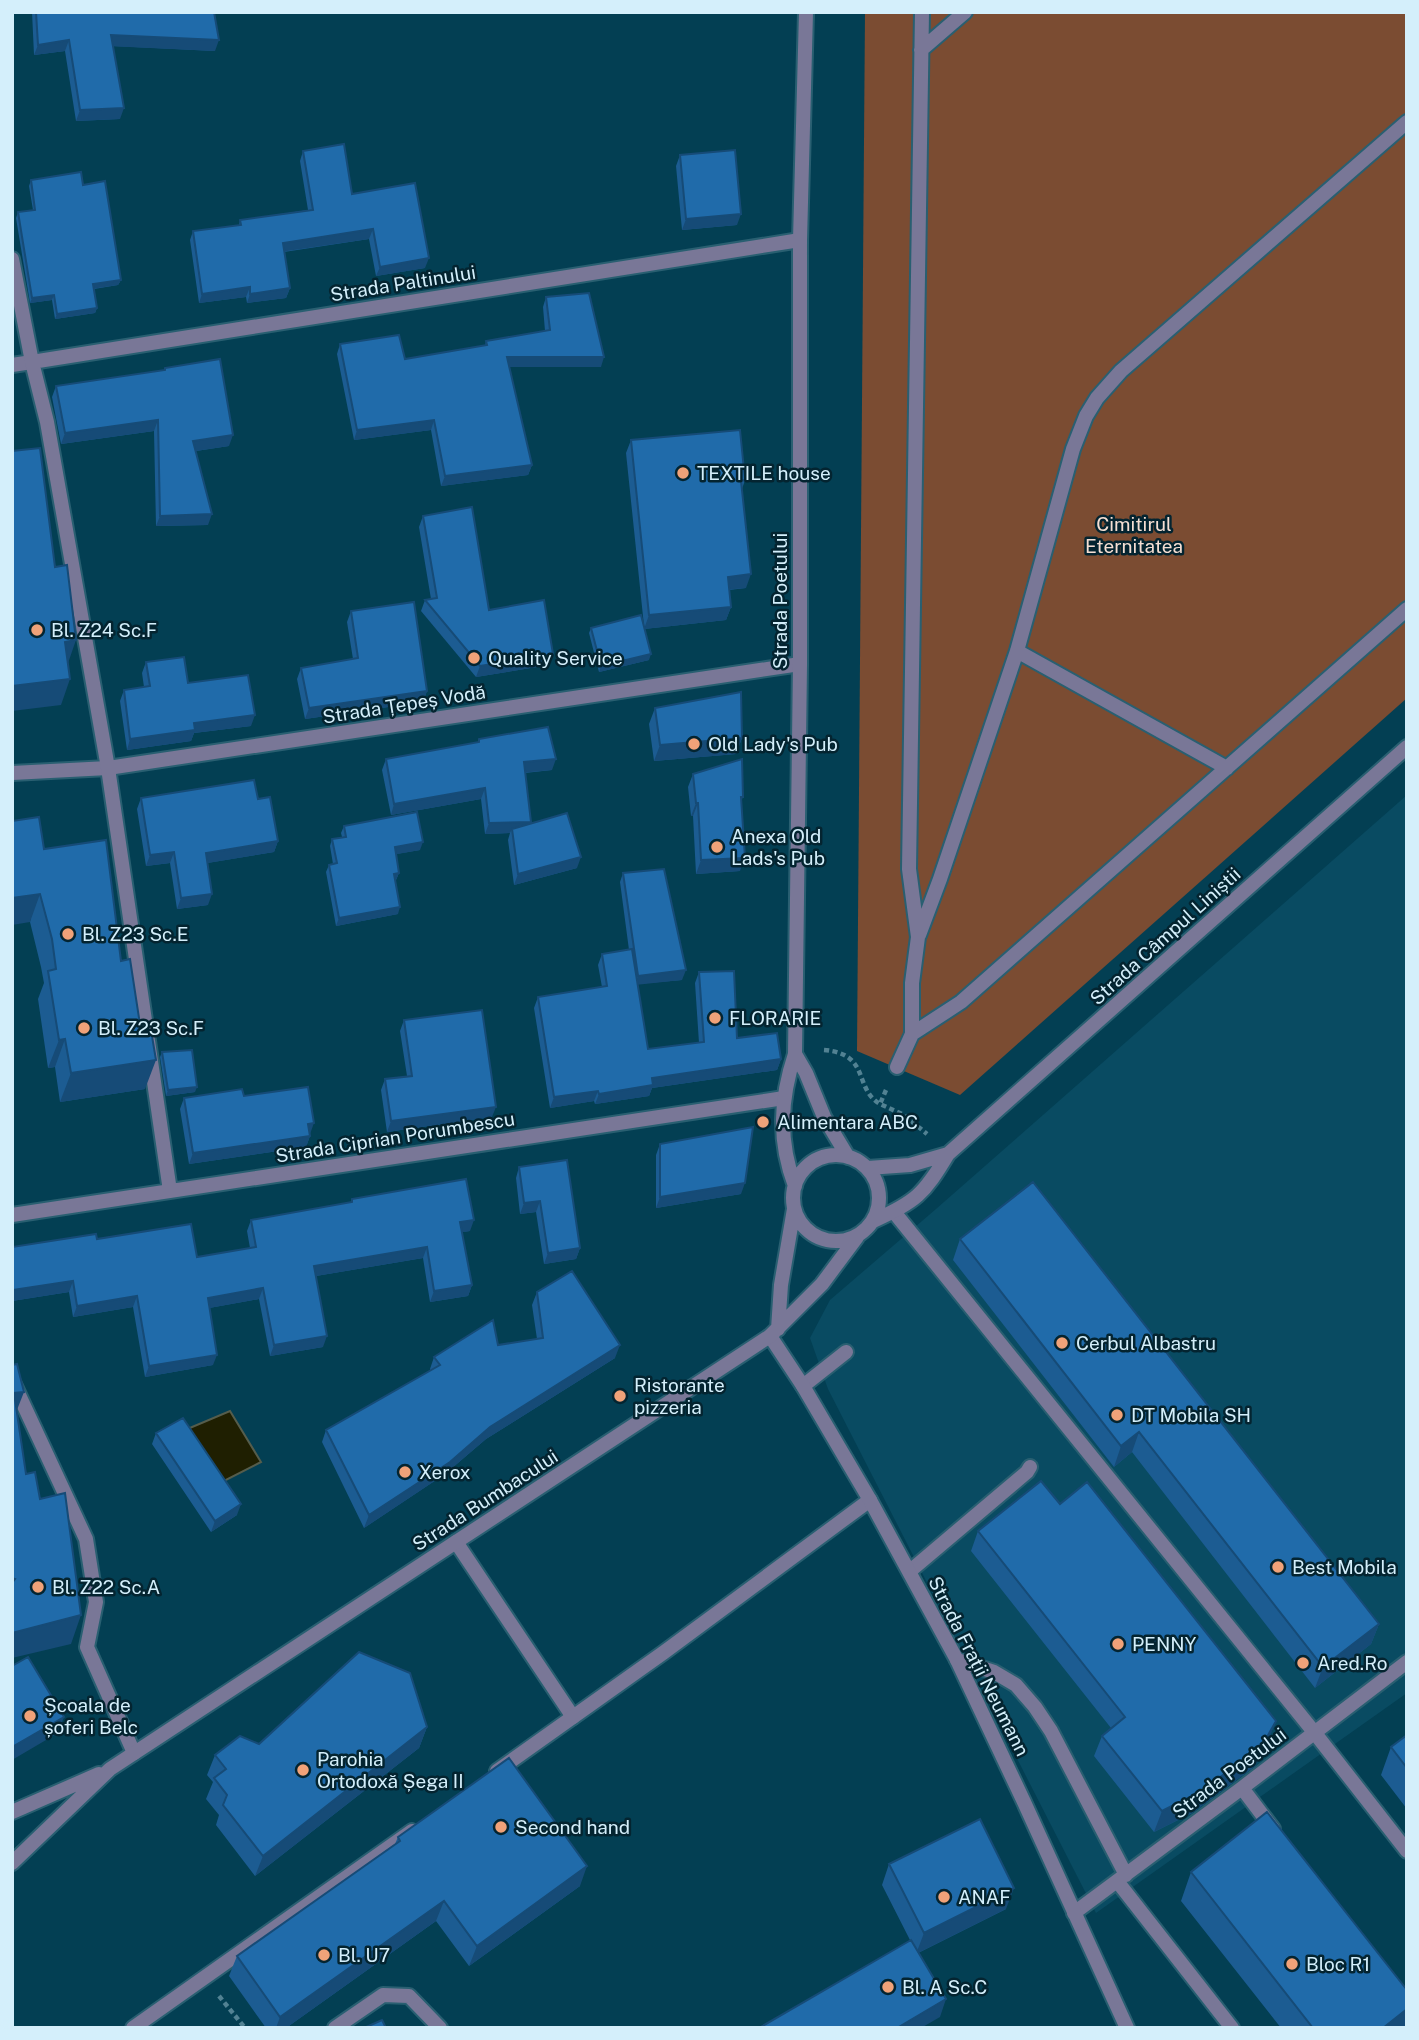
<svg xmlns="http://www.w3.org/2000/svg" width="1419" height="2040" font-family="'Public Sans',sans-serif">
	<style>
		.built { fill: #094b62 }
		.green { fill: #7b4c32 }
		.water { fill: #1f1f01; stroke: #555d4c; stroke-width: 2 }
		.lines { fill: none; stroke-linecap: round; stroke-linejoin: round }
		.service-casing { stroke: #295f71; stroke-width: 18 }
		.pedestrian-casing { stroke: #295f71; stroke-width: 18 }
		.minor-casing { stroke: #295f71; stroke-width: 18 }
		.tertiary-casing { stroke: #295f71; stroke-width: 18 }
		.path { stroke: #528293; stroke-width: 4.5; stroke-dasharray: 5 3.5; stroke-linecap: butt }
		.service { stroke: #797797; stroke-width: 14 }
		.pedestrian { stroke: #797797; stroke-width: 14 }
		.minor { stroke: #797797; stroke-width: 14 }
		.tertiary { stroke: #797797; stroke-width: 14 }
		.wall { fill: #1c5c92 }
		.shaded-wall { fill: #164b77 }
		.building { fill: #206baa; stroke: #164b77; stroke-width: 2 }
		.poi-dot { fill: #f0a279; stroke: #042430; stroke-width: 2.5 }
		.labels { text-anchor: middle; stroke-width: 5; stroke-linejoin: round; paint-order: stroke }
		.street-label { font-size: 19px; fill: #d4effb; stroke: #042430 }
		.poi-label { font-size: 19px; fill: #d4effb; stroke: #042430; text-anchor: start }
		.park-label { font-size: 19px; fill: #f6dfd3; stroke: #042430 }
	</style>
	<rect width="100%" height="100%" fill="#033f53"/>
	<path class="built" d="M1407,795V1693L1096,1913L828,1389L810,1338L830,1300L936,1209Z"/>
	<path class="green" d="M865,12H1407V698L960,1095L857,1051Z"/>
	<path class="water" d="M230,1411L261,1462L222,1482L185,1430Z"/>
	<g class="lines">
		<g class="service-casing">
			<path id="service" d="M12,365L32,362
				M12,773L108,768
				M894,1212L1314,1732L1407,1851
				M803,1386L846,1352
				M456,1542L573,1717
				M910,1571L1027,1472L1030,1467
				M957,1660L994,1672L1016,1685L1035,1707L1051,1731L1126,1875
				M1242,1788L1273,1829
				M1117,1881L1232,2028
				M1074,1913L1242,1788L1407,1662
				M335,2028L383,1995L409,1996L440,2028"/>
		</g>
		<g class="pedestrian-casing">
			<path id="pedestrian" d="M921,50L965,12
				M1017,651L1227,768
				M919,935L940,879L1017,651L1073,449L1086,416L1097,398L1121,371L1407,122
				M912,1034L961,1002L1407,609
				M897,1067L912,1034V983L918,937L909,869L922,12
				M497,1771L663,1653L870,1500
				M133,2028L412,1831"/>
		</g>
		<g class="minor-casing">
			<path id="minor" d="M12,259L32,362L47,422L108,768L170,1191
				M32,362L800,240
				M108,768L800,664
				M12,1215L784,1098
				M770,1336L803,1386L870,1500L957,1660L1024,1802L1127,2028
				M12,1380L86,1539L96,1602L87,1647L134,1753"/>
		</g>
		<g class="tertiary-casing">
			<path id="tertiary" d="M795,1054L806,1073L824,1117L848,1157
				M793 1198a43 43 0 1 1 86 0a43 43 0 1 1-86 0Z
				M868,1168L910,1165L948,1154
				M795,1186C778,1141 780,1099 795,1054L800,664V240L806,12
				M873,1221C916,1202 924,1194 948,1154L1407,747
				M778,1329L781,1285L794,1209
				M12,1812L99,1774
				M12,1863L110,1769L770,1336L822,1284L857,1237"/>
		</g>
		<path class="path" d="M824,1050C871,1054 853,1088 880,1104
			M886,1090L880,1104L904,1115L927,1134
			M219,1996L245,2028"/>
		<use href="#service" class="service"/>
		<use href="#pedestrian" class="pedestrian"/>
		<use href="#minor" class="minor"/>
		<use href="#tertiary" class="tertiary"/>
	</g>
	<path class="wall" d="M32,12H214L215,51L113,46L120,119L76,121L65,51L34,55Z
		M303,151L352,194L425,268L376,276L369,239L284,252L290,288L286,298L247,303L246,297L199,303L190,240L193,231L239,225L240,220L308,210L300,161Z
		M680,155L737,225L682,230L676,166Z
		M31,180L83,185L121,280L118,285L94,289L97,308L95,313L55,319L52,300L30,303L16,218L18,212L33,210L29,186Z
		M546,297L601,367H509L532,465L528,475L441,486L431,430L354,440L337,354L340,344L405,359L485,346L486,341L545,331L543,307Z
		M165,368L229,446L196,451L208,525L156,526L154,431L61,444L52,397L56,386L164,370Z
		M631,440L745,480L742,489L746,588L729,590L731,607L726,620L644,629L649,660L599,672L589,633L591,628L644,626L626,453Z
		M423,516L489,610L549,665L476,677L421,611L425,600L431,599L419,527Z
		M351,611L427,691L423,702L305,719L297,679L301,668L353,659L347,622Z
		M146,662L188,683L251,726L194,733L191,741L127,750L120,701L124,690L144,687L142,673Z
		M655,708L742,738L736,754L654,761L649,724Z
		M479,739L552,770L525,773L531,822V824L577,868L514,885L508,840L510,833L485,834L481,799L391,815L382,770L386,759L478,742Z
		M693,774L743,797L741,801L740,871L696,874L693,816H691L688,787Z
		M141,798L258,799L278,841L274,852L207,863L208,905L177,909L170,863L146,866L137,809Z
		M344,826L420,850L396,854L399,873L396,880L395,881L398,914L336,926L326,872L329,865L333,864L330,846L332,839L342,837L341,833Z
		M44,849L121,961L145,1089L60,1102L55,1067L48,1068L38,999L44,983L41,967L30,922Z
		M623,873L682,980L637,984L648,1049L699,1043L695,983L699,972L737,1038L781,1059L777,1070L652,1088L649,1096L595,1104L594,1101L550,1108L534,1008L538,997L602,987L598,965L602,954L629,950L620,882Z
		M404,1020L492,1117L387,1132L381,1090L385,1079L407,1076L400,1031Z
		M162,1052L195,1092L166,1096L160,1057Z
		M244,1096L310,1134V1136L306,1147L189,1164L180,1109L184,1098Z
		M660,1144L741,1194L656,1208V1155Z
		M519,1167L580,1248L576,1259L544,1264L536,1212L520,1214L516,1178Z
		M352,1199L470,1231L462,1232L472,1285L468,1296L430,1302L423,1258L316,1276L323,1347L270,1356L259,1299L209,1308L213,1365L145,1377L133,1307L73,1317L69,1292L12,1301V1247L97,1239L197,1257L250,1248L247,1231L251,1220L351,1202Z
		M960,1239L1379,1624L1371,1644L1315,1688L1132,1452L1114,1467L953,1260Z
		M537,1292L615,1358L486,1439L445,1474L364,1528L322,1442L326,1430L430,1371V1369L434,1357L537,1339L532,1305Z
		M156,1433L237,1515L211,1532L152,1444Z
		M1060,1504L1268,1741L1255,1766L1192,1813L1154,1832L1094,1756L1102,1736L1111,1728L971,1551L978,1531Z
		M427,1727L419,1748L255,1876L216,1825L219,1815L206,1799L213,1782L207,1775L215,1755L259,1744Z
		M1407,1735V1809L1381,1775L1391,1747Z
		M398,1837L580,1886L469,1966L436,1921L286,2028H266L229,1976L237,1956L395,1844Z
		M889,1864L1006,1909L918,1953L940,2017L910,1940L882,1885Z
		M1191,1872L1407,1990V2028H1281L1181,1901Z"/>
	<path class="shaded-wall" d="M111,35L219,40L215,51L107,46Z
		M69,40L65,51L34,55L38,45Z
		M124,108L120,119L76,121L80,110Z
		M741,214L737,225L682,230L686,219Z
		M373,229L369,239L280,252L283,243Z
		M429,258L425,268L376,276L380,267Z
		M121,280L118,285L91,289L93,284Z
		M250,287L246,297L199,303L202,294Z
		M290,288L286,298L247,303L250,294Z
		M54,295L52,300L30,303L32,298Z
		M97,308L95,313L55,319L57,314Z
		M507,357H604L601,367H503Z
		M158,420L154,431L61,444L65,433Z
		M434,420L431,430L354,440L357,430Z
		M233,435L229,446L189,452L193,441Z
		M532,465L528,475L441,486L445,476Z
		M212,514L208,525L156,526L160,516Z
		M751,574L746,588L723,590L728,577Z
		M731,607L726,620L644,629L649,615Z
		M76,640L67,666L65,642Z
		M553,654L549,665L476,677L480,666Z
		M651,654L649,660L599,672L601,666Z
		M70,679L61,705L12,711V686Z
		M427,691L423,702L305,719L309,708Z
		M255,715L251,726L194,733L191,741L127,750L130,739L194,723Z
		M742,738L736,754L654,761L660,745Z
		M556,759L552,770L520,773L524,762Z
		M485,788L481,799L391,815L394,804Z
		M696,803H698L693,816H691Z
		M531,822L527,833L512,829L510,833L485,834L489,823Z
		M278,841L274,852L202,864L206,853Z
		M423,842L420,850L392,855L395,847Z
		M174,852L170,863L146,866L150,855Z
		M581,857L577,868L514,885L518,874Z
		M745,858L740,871L696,874L701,860Z
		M399,873L396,880L391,881L394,874Z
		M40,894L30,922L12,925V898Z
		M212,894L208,905L177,909L181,898Z
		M400,907L398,914L336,926L339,918Z
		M686,970L682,980L635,985L638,976Z
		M65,1039L55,1067L48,1068L59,1040Z
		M781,1059L777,1070L652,1088L649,1096L595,1104L599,1094L652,1078Z
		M156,1060L145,1089L60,1102L71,1073Z
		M197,1087L195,1092L166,1096L168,1090Z
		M598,1091L594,1101L550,1108L554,1097Z
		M496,1107L492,1117L387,1132L391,1121Z
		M314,1123L310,1134L308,1124Z
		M310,1136L306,1147L189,1164L193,1153Z
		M745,1183L741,1194L656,1208L660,1197Z
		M540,1201L536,1212L520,1214L524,1203Z
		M474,1220L470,1231L457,1233L460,1222Z
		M427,1247L423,1258L310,1277L314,1266Z
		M580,1248L576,1259L544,1264L548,1253Z
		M73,1281L69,1292L12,1301L13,1290Z
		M472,1285L468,1296L430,1302L434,1291Z
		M263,1288L259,1299L204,1309L208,1298Z
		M137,1296L133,1307L73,1317L77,1306Z
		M327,1336L323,1347L270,1356L274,1345Z
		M620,1345L615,1358L486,1439L445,1474L364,1528L369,1515L490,1427Z
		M217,1355L213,1365L145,1377L149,1366Z
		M24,1392L13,1420L14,1393Z
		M1139,1432L1132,1452L1114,1467L1121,1446Z
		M241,1504L237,1515L211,1532L215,1521Z
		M81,1615L71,1644L12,1658V1633Z
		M1379,1624L1371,1644L1315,1688L1323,1667Z
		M64,1717L58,1733L12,1760V1747Z
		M1276,1721L1268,1741L1255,1766L1192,1813L1154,1832L1162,1811Z
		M427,1727L419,1748L255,1876L263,1856Z
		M587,1866L580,1886L469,1966L477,1946Z
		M1014,1888L1006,1909L916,1954L924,1933Z
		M444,1901L436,1921L286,2028H276L280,2017Z
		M946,1999L940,2017L921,2028H897Z
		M1407,2009V2028H1383Z"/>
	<path class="building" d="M36,12H214L219,40L111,35L124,108L80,110L69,40L38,45Z
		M344,144L352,194L415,183L429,258L380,267L373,229L283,243L290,288L250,294V287L202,294L193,231L241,225L240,220L313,210L303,151Z
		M735,150L741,214L686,219L680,155Z
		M81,172L83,185L105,181L121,280L93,284L97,308L57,314L54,295L32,298L18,212L35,210L31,180Z
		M589,293L604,357H507L532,465L445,476L434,420L357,430L340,344L399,335L405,359L487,345L486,341L550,330L546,297Z
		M220,359L233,435L193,441L212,514L160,516L158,420L65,433L56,386L165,370V368Z
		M740,430L745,480L741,481L751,574L728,577L731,607L649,615L631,440Z
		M40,448L55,567L67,565L76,640L65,642L70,679L12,686V451Z
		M472,507L489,610L544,600L553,654L480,666L425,600L437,598L423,516Z
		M414,602L427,691L309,708L301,668L358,658L351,611Z
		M641,615L651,654L601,666L591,628Z
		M184,657L188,683L248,675L255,715L194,723L195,730L130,739L124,690L150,686L146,662Z
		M741,692L742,738L660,745L655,708Z
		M548,727L556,759L524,762L531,822L489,823L485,788L394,804L386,759L479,742V739Z
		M742,759L743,797H741L745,858L701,860L698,803H696L693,774Z
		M254,780L258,799L270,797L278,841L206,853L212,894L181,898L174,852L150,855L141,798Z
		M417,812L423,842L395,847L399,873L394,874L400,907L339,918L329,865L337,863L332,839L346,837L344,826Z
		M567,813L581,857L518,874L512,829Z
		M39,817L44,849L106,840L121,961L130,959L141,1031L151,1030L156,1060L71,1073L65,1039L59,1040L48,971L56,969L52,939L40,894L12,898V821Z
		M664,869L686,970L638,976L623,873Z
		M632,949L648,1049L704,1042L699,972L734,971L737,1038L777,1033L781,1059L652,1078L653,1085L599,1094L598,1091L554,1097L538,997L607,986L602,954Z
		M482,1010L496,1107L391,1121L385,1079L412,1076L404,1020Z
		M192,1050L197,1087L168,1090L162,1052Z
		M308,1087L314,1123L308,1124L310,1136L193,1153L184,1098L242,1089L244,1096Z
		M753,1127L745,1183L660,1197V1144Z
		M567,1160L580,1248L548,1253L540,1201L524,1203L519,1167Z
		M466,1179L474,1220L460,1222L472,1285L434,1291L427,1247L314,1266L327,1336L274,1345L263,1288L208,1298L217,1355L149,1366L137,1296L77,1306L73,1281L13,1290L12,1247L96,1234L97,1239L191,1224L197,1257L256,1247L251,1220L352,1202V1199Z
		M1033,1182L1379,1624L1323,1667L1139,1432L1121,1446L960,1239Z
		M572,1271L620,1345L490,1427L450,1462L369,1515L326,1430L440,1365L434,1357L493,1320L498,1345L543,1338L537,1292Z
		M17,1364L24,1392L14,1393L26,1474L35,1472L40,1499L65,1493L81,1615L12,1633V1583L15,1579L12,1578V1365Z
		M183,1418L241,1504L215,1521L156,1433Z
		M1041,1481L1060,1504L1087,1482L1276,1721L1262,1746L1200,1792L1162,1811L1102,1736L1125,1717L978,1531Z
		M359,1652L410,1673L427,1727L263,1856L223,1805L227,1795L214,1778L226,1769L215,1755L240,1736L259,1744Z
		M28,1657L64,1717L12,1747V1666Z
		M1407,1735V1768L1391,1747Z
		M509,1758L587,1866L477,1946L444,1901L280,2017L237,1956L400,1841L398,1837Z
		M1267,1812L1407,1990V2009L1383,2028H1313L1191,1872Z
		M980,1819L1014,1888L924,1933L889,1864Z
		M911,1940L946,1999L897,2028H759Z
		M382,2020L386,2028H364Z"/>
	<g class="poi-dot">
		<circle cx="683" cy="473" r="7"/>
		<circle cx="37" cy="630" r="7"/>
		<circle cx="474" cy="658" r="7"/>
		<circle cx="694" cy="744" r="7"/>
		<circle cx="717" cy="847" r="7"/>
		<circle cx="68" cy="934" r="7"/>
		<circle cx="715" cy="1018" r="7"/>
		<circle cx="84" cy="1028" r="7"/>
		<circle cx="763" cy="1122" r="7"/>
		<circle cx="1062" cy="1343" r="7"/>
		<circle cx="620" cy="1396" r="7"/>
		<circle cx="1117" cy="1415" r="7"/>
		<circle cx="405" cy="1472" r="7"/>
		<circle cx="1278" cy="1567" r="7"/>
		<circle cx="38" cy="1587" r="7"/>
		<circle cx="1118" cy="1644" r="7"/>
		<circle cx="1303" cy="1663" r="7"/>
		<circle cx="30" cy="1716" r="7"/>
		<circle cx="303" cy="1770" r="7"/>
		<circle cx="501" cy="1827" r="7"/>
		<circle cx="944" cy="1897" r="7"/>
		<circle cx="324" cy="1955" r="7"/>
		<circle cx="1292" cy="1964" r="7"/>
		<circle cx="888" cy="1987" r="7"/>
	</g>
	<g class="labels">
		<g class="street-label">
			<text transform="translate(403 283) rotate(-9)" y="7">Strada Paltinului</text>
			<text transform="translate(780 601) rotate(-90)" y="7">Strada Poetului</text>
			<text transform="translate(404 704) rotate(-9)" y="7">Strada Țepeș Vodă</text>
			<text transform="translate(1165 936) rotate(-42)" y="7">Strada Câmpul Liniștii</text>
			<text transform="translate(395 1137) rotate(-9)" y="7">Strada Ciprian Porumbescu</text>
			<text transform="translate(485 1500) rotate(-33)" y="7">Strada Bumbacului</text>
			<text transform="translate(979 1666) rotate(63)" y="7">Strada Frații Neumann</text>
			<text transform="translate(1229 1773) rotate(-37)" y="7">Strada Poetului</text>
		</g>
		<g class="poi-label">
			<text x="697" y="480">TEXTILE house</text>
			<text x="51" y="637">Bl. Z24 Sc.F</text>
			<text x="488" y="665">Quality Service</text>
			<text x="708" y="751">Old Lady's Pub</text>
			<text x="731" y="843">Anexa Old<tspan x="731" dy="22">Lads's Pub</tspan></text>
			<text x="82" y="941">Bl. Z23 Sc.E</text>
			<text x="729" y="1025">FLORARIE</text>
			<text x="98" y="1035">Bl. Z23 Sc.F</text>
			<text x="777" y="1129">Alimentara ABC</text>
			<text x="1076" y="1350">Cerbul Albastru</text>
			<text x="634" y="1392">Ristorante<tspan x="634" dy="22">pizzeria</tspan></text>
			<text x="1131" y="1422">DT Mobila SH</text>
			<text x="419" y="1479">Xerox</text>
			<text x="1292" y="1574">Best Mobila</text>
			<text x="52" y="1594">Bl. Z22 Sc.A</text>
			<text x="1132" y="1651">PENNY</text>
			<text x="1317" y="1670">Ared.Ro</text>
			<text x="44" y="1712">Școala de<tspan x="44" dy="22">șoferi Belc</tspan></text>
			<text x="317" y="1766">Parohia<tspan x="317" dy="22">Ortodoxă Șega II</tspan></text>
			<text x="515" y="1834">Second hand</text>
			<text x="958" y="1904">ANAF</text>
			<text x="338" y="1962">Bl. U7</text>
			<text x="1306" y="1971">Bloc R1</text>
			<text x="902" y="1994">Bl. A Sc.C</text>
		</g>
		<g class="park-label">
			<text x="1134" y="531">Cimitirul<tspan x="1134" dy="22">Eternitatea</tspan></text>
		</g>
	</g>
	<rect width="1419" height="2040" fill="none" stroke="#d4effb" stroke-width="28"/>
</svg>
